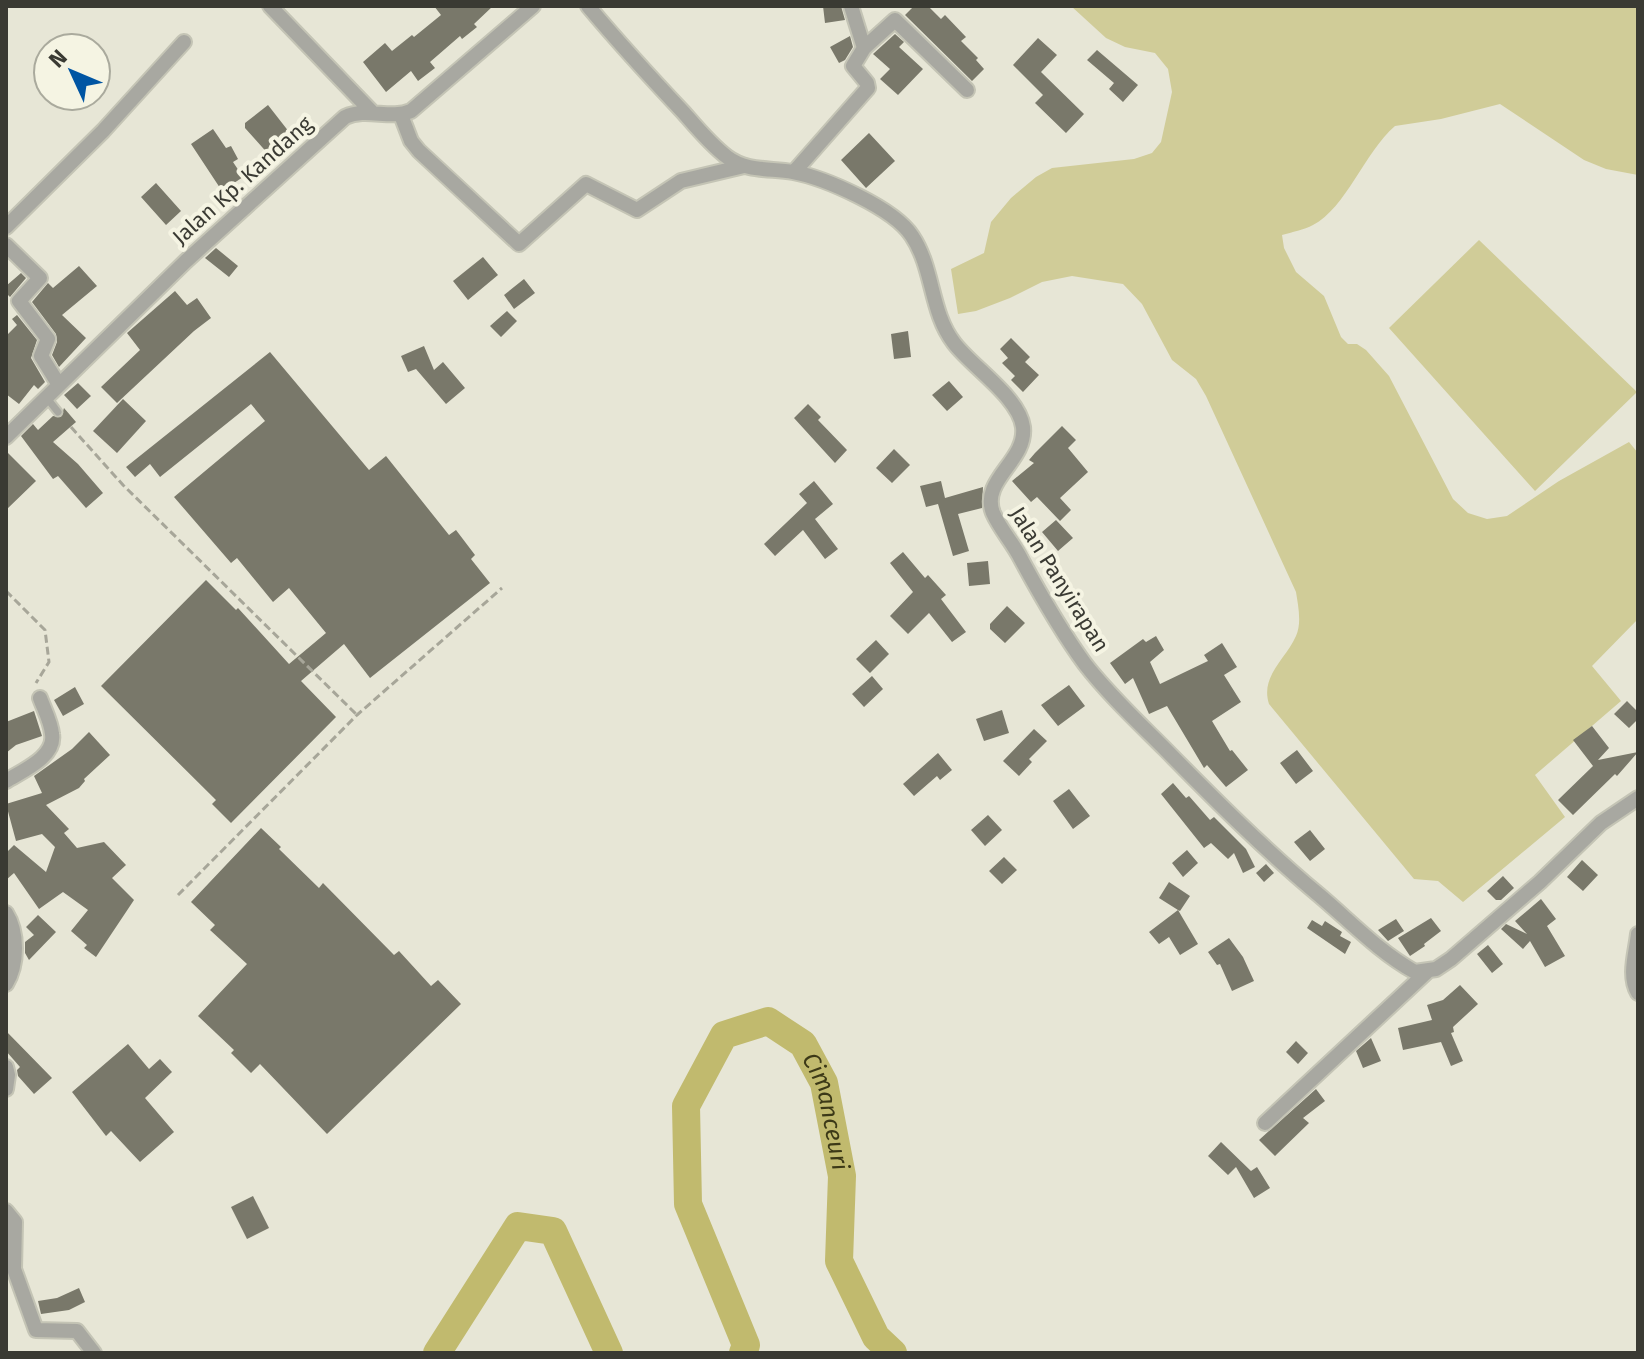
<svg xmlns="http://www.w3.org/2000/svg" width="1644" height="1359" font-family="'Fira Sans',sans-serif">
	<style>
		.green { fill: #d0cc98 }
		.lines { fill: none; stroke-linecap: round; stroke-linejoin: round }
		.river { stroke: #c1ba6e; stroke-width: 28 }
		.building { fill: #79786a }
		.service-casing { stroke: #c4c4b5; stroke-width: 11 }
		.minor-casing { stroke: #c4c4b5; stroke-width: 18 }
		.path { stroke: #a7a699; stroke-width: 3; stroke-dasharray: 8 4; stroke-linecap: butt }
		.service { stroke: #a8a8a1; stroke-width: 7 }
		.minor { stroke: #a8a8a1; stroke-width: 14 }
		.labels { text-anchor: middle; stroke-width: 8; stroke-linejoin: round; paint-order: stroke }
		.street-label { font-size: 22px; fill: #3a3a33; stroke: #f5f4e3 }
		.water-label { font-size: 24px; font-style: italic; fill: #3c3917; stroke: #f5f4e3 }
	</style>
	<rect width="100%" height="100%" fill="#e7e6d6"/>
	<path class="green" d="M1071,6H1638V175L1606,169L1584,160L1500,104L1441,119L1395,126C1364,153 1346,208 1313,225C1304,230 1292,232 1282,235L1284,248L1296,272L1324,296L1341,337L1348,344H1357L1366,350L1389,376L1453,499L1468,513L1487,519L1507,516L1559,481L1629,442L1638,453V619L1592,666L1621,701L1535,775L1565,817L1463,902L1438,881L1414,879L1269,704C1260,676 1286,659 1296,636C1302,623 1298,605 1296,592L1206,396L1196,379L1172,360L1142,304L1123,284L1072,276L1042,282L1010,298L976,311L958,314L951,269L984,253L991,222L1011,198L1036,177L1052,168L1134,159L1152,153L1161,142L1172,92L1168,69L1155,53L1125,47L1106,38Z
		M1479,240L1637,392L1535,491L1389,328Z"/>
	<g class="lines">
		<g class="river">
			<path d="M437,1353L518,1226L553,1231L609,1353"/>
			<path id="s1" d="M743,1353L746,1345L688,1204L686,1106L724,1035L768,1021L803,1044L824,1083L842,1176L839,1261L876,1337L893,1353"/>
		</g>
	</g>
	<path class="building" d="M434,6H493L474,24L477,27L462,39L460,36L430,62L435,68L418,81L411,71L386,92L363,62L385,43L392,51L412,35L414,37L441,15Z
		M823,6H841L845,20L825,23Z
		M914,6H928L941,19L945,15L966,37L961,41L978,58L976,60L984,69L972,81L905,15Z
		M895,34L904,42L899,47L923,69L898,95L880,79L890,69L873,54Z
		M850,36L853,47L845,60L839,63L830,47Z
		M1038,38L1057,55L1041,72L1084,114L1066,133L1035,103L1043,95L1013,65Z
		M1097,50L1138,85L1123,102L1109,89L1114,83L1087,60Z
		M268,105L293,137L270,156L245,128V123Z
		M213,129L226,148L231,146L238,159L233,162L243,177L222,191L191,144Z
		M869,133L895,161L866,188L841,160Z
		M156,183L181,211L166,225L141,197Z
		M216,248L238,266L229,277L205,258Z
		M483,257L498,275L468,300L453,281Z
		M79,266L97,286L62,315L86,338L59,367L52,355L57,342L56,334L32,302L48,283L53,288Z
		M21,273L26,278L10,297L6,293V286Z
		M524,279L535,293L514,309L504,295Z
		M175,291L187,305L197,298L211,318L194,331L117,403L101,387L140,350L127,333Z
		M507,311L517,321L501,337L490,326Z
		M17,315L37,340L31,358L45,382L38,389L34,385L19,404L6,394V336L17,325L12,319Z
		M908,331L911,357L894,359L891,334Z
		M1011,338L1030,357L1025,362L1039,375L1023,392L1011,380L1015,376L1002,363L1008,358L1000,349Z
		M424,346L434,370L443,362L465,388L446,404L416,369L408,372L401,356Z
		M270,352L369,470L386,456L449,535L456,530L475,555L471,559L490,583L370,678L344,644L301,681L336,717L231,823L212,804L216,800L101,686L206,580L236,610L238,608L289,664L326,633L289,588L273,602L237,558L231,563L174,497L265,421L251,404L160,477L150,464L135,477L126,467Z
		M949,381L963,397L947,411L932,395Z
		M78,383L91,396L77,409L64,395Z
		M123,399L146,421L117,453L93,431Z
		M808,404L821,417L818,420L847,450L835,463L794,418Z
		M64,408L76,422L53,442L78,464L103,493L86,508L58,476L53,479L21,436L33,424L38,430L53,416L61,417Z
		M1062,426L1076,440L1068,448L1088,472L1060,498L1071,510L1060,521L1037,497L1031,502L1012,481L1034,463L1029,460L1035,453Z
		M894,449L910,465L892,483L876,468Z
		M6,451L36,481L6,510Z
		M814,481L833,504L815,519L838,549L825,559L803,530L775,556L764,544L807,503L799,494Z
		M941,481L945,498L983,487L982,508L958,514L969,551L953,556L938,504L926,507L920,486Z
		M1056,520L1073,538L1058,551L1042,532Z
		M903,552L925,578L928,575L946,595L941,599L966,632L952,642L929,613L908,634L890,616L913,592L890,563Z
		M988,561L990,584L969,586L967,563Z
		M1007,606L1025,623L1005,643L990,629V624Z
		M1156,636L1164,650L1150,662L1160,684L1208,661L1204,655L1222,643L1237,667L1224,675L1241,702L1212,721L1230,751L1232,750L1248,770L1226,787L1207,765L1204,768L1167,706L1149,714L1133,678L1125,684L1110,663L1143,639L1146,642Z
		M876,640L889,654L870,673L856,659Z
		M872,676L883,689L864,707L852,694Z
		M1069,685L1085,706L1058,726L1041,705Z
		M75,687L84,704L63,716L54,700Z
		M1627,701L1638,712V719L1629,728L1614,714Z
		M1002,710L1009,733L984,741L976,719Z
		M34,711L42,736L16,745L6,753V722Z
		M1592,726L1609,748L1598,760L1638,752L1617,776L1615,774L1573,815L1558,800L1593,766L1573,740Z
		M1034,729L1047,741L1029,759L1032,762L1019,776L1003,761Z
		M89,732L110,755L84,779L85,781L79,788L46,805L69,829L64,833L77,848L104,842L126,865L112,878L134,900L96,957L84,948L87,945L71,931L88,910L63,892L39,909L14,873L6,880V853L14,845L46,872L55,847L42,834L16,841L6,804L42,793L34,776L72,749Z
		M1297,750L1313,771L1296,784L1280,763Z
		M938,753L952,770L940,780L937,776L914,796L903,784Z
		M1173,783L1186,798L1189,796L1210,820L1214,817L1246,849L1255,867L1243,873L1234,853L1228,859L1211,843L1204,848L1161,794Z
		M1069,789L1090,816L1073,829L1053,801Z
		M988,815L1002,830L985,846L971,830Z
		M261,828L281,847L279,849L319,888L323,883L394,955L399,951L431,986L438,980L461,1004L327,1134L260,1064L251,1073L231,1053L234,1050L198,1016L247,964L210,930L215,925L191,902Z
		M1310,830L1325,849L1310,861L1294,842Z
		M1187,850L1198,863L1183,877L1172,863Z
		M1004,857L1017,870L1002,884L989,871Z
		M1582,860L1598,875L1583,891L1567,877Z
		M1266,864L1274,873L1264,882L1256,873Z
		M1503,876L1514,888L1501,900H1496L1487,891Z
		M1169,882L1190,896L1180,911L1178,910L1198,944L1180,955L1169,937L1159,944L1149,932L1178,910L1159,898Z
		M1541,899L1556,919L1547,926L1565,956L1545,967L1530,941L1523,949L1501,929L1506,924L1527,934L1515,921Z
		M38,915L56,932L29,960L25,953V942L34,935L26,927Z
		M1431,918L1441,931L1424,944L1425,946L1410,956L1398,938Z
		M1396,919L1404,931L1388,941L1378,930Z
		M1312,920L1322,926L1325,921L1342,932L1340,936L1351,942L1345,954L1307,928Z
		M1229,938L1243,957L1254,981L1232,991L1220,964L1217,965L1208,952Z
		M1488,945L1503,964L1492,973L1477,954Z
		M1460,985L1478,1004L1453,1027L1454,1032L1451,1033L1463,1061L1451,1066L1441,1042L1403,1050L1398,1028L1432,1020L1427,1005L1443,1000Z
		M6,1031L52,1078L34,1094L18,1076L17,1070L20,1067L6,1051Z
		M1371,1038L1381,1061L1363,1068L1356,1051Z
		M1296,1041L1308,1053L1298,1064L1286,1052Z
		M128,1044L149,1069L160,1059L172,1072L145,1098L174,1132L140,1162L111,1131L106,1136L72,1092Z
		M1316,1089L1325,1101L1303,1118L1309,1123L1275,1156L1259,1140Z
		M1221,1142L1251,1171L1257,1167L1270,1188L1254,1198L1236,1167L1228,1175L1208,1156Z
		M253,1196L269,1228L247,1239L231,1207Z
		M79,1288L85,1302L69,1310L41,1314L38,1301L57,1298Z"/>
	<g class="lines">
		<g class="service-casing">
			<path id="service" d="M46,397L58,412"/>
		</g>
		<g class="minor-casing">
			<path id="minor" d="M270,6L371,111
				M588,6C619,43 651,78 684,113C697,128 711,145 727,157C747,172 770,168 793,172C825,178 894,208 912,236C934,269 930,312 954,343C972,367 1019,397 1023,427C1027,461 980,480 993,513C1000,529 1013,543 1021,559C1041,596 1061,631 1085,664C1109,695 1138,722 1165,749C1215,800 1265,850 1319,895C1351,922 1379,952 1415,972L1436,969L1451,959L1540,882L1601,823L1638,798
				M864,48L895,20L967,90
				M401,115L411,141L419,151L519,244L586,184L637,210L681,181L744,166
				M794,172L868,88L867,83L853,66L864,48L851,6
				M6,227L103,131L184,42
				M6,245L40,278L19,301L48,339L41,356L59,385
				M6,437L186,261L345,117C367,107 390,120 411,111L533,6
				M6,781C22,771 56,757 52,734C51,722 44,709 40,698
				M6,913C18,932 18,964 6,984
				M1638,934C1636,953 1628,976 1638,993
				M6,1067L8,1075L6,1089
				M1265,1123L1429,970
				M6,1211L15,1222L14,1269L36,1330L77,1331L94,1353"/>
		</g>
		<path class="path" d="M71,427L123,485L356,714
			M6,591L45,630L49,662L36,683
			M178,895L357,715L502,588"/>
		<use href="#service" class="service"/>
		<use href="#minor" class="minor"/>
	</g>
	<g class="labels">
		<g class="street-label">
			<text transform="translate(242 180) rotate(-42)" y="8">Jalan Kp. Kandang</text>
			<text transform="translate(1060 579) rotate(58)" y="8">Jalan Panyirapan</text>
		</g>
		<g class="water-label">
			<text dy="8" stroke="none"><textPath href="#s1" startOffset="500">Cimanceuri</textPath></text>
		</g>
	</g>
	<rect width="1644" height="1359" fill="none" stroke="#3a3a33" stroke-width="16"/>
	<g transform="translate(72 72) rotate(314)"><circle r="38" fill="#f5f4e3" stroke="#aaaa9d" stroke-width="2"/>
	<path d="M0-6L14 30L0 20L-14 30Z" fill="#0055a3"/>
	<text y="-12" font-size="22" font-weight="bold" text-anchor="middle" fill="#3a3a33">N</text>
	</g>
</svg>
